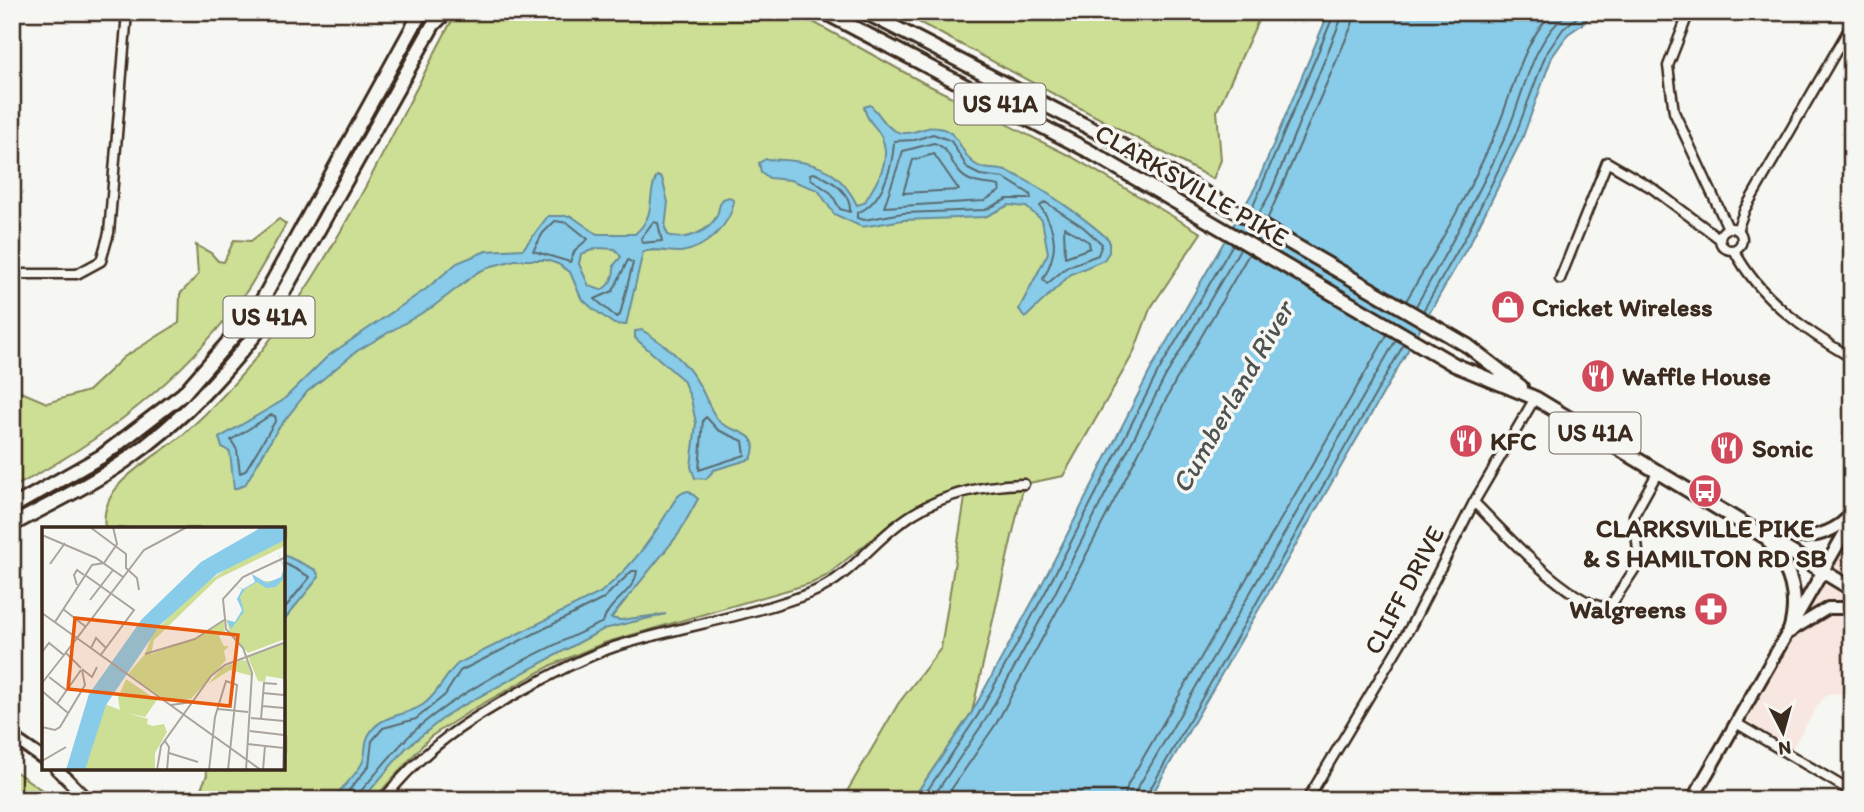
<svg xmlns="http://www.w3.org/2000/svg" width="1864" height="812" font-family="Itim,sans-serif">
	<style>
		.built { fill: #f8e7e0 }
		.green { fill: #ccdf94; stroke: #848459; stroke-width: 2 }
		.water { fill: #88cce9; stroke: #698b98; stroke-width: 2; fill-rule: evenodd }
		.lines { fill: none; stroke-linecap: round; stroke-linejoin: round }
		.shore { stroke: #5a6b6f; stroke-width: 2 }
		.street-casing { stroke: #3b2a1e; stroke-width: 13 }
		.secondary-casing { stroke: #3b2a1e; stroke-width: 16 }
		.primary-casing { stroke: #3b2a1e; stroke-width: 18 }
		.street { stroke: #f6f6f2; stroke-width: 8 }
		.secondary { stroke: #f6f6f2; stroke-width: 10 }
		.primary { stroke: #f6f6f2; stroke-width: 12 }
		.labels { text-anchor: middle; stroke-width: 7; stroke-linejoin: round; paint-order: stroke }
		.shield { fill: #f6f6f2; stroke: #73675e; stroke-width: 2 }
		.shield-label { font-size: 24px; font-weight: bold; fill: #3b2a1e }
		.street-label { font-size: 26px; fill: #3b2a1e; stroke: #f6f6f2 }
		.poi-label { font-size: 26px; font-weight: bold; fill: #3b2a1e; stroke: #f6f6f2; text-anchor: start }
		.water-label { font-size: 28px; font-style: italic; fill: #4e5251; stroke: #f6f6f2 }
		.inset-road { fill: none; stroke: #aba49d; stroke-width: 2 }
		.view { fill: #e8590c; fill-opacity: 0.15; stroke: #e8590c; stroke-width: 3.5 }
		.inset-edge { fill: none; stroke: #3b2a1e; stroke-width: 3.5 }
	</style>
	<rect width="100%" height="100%" fill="#f6f6f2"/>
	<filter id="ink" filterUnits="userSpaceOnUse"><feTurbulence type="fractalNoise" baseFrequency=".0143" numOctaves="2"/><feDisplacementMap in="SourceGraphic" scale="14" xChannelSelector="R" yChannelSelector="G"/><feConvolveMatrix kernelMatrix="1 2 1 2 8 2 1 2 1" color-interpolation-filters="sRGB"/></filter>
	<g filter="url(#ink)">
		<path class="built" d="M1852,520V699L1840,693L1828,694L1818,705L1789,754L1736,723Z"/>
		<path class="green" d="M464,12H795L922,82L1072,157L1201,233L1150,309L1133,354L1063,476L1024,484L972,712L912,800H842L898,704L941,648L966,492L906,512L826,576L812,583L604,643L554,664L475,708L430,737L373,800H196L207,775L206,768H284V528H105C98,481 156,459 185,433C309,323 374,166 450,24Z
			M900,12H1262L1217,111L1221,160L1213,179Z
			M279,219L286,224C271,250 257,278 239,302C178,383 101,442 12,488V388L47,403L88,391L124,357L179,323L180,294L198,275L196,245L211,253L218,261L224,262L234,240L251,241Z
			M12,769L56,800H12Z"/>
		<path class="water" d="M1329,12H1591L1584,23L1568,34L1552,57L1522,139L1472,239L1149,800H912L972,712L1040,588L1151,369L1256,186Z
			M870,105C879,112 883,123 892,129C909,141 925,122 943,129C961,135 961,155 975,164C984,171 995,168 1006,171C1032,180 1088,220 1109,240V252L1104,260L1071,274L1025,318L1019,309L1048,253L1042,220L1026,207L1009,205L985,217L903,220L862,227L834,214L818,190L790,180L769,178L761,172L759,163L766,159C809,161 837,164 857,205L864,203C878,181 895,156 878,131C872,123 866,118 864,107Z
			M657,176L662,178L668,202L665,228L668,235C684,242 710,232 717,215C720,208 718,205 723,199L729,197L734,201C731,225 705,249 681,252C668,253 655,247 643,252L626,325L614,324L592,308L581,298L570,272L558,264L546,260H515L492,266L478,272L434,306L357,351L307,392L277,430L245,485L234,489L230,452L222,447L219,438L282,401L328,356L426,289L457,263L486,251L523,249L548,216H571L597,234H635C658,214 646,194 657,176ZM598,248L615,249L621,257L614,265C615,275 611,285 601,290L589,286L579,264L581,254Z
			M642,330C666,345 686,361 700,386C706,397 710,410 718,420C728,434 764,428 751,459L714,470L706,479L695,478L691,467L696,423L691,399L683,380L635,338V331Z
			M689,491L698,499L678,535L611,618L620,620L666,614L604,629L451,712L406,748L362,800H332C341,788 358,774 363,761C367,750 363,741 372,730C384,714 408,716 424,704C441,691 447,671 459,663L600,593C626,572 650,542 667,513C673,504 677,492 689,491Z
			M284,555L316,570L319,577L284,620Z"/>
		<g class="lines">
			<path class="shore" d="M933,134L951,141L968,169L980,175L1004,178L1030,194L1031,199H1007L985,210L903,213L864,220L857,218V213C883,203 893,166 894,141L915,140Z
				M934,143C950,148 950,163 960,173C971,185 985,183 999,186L1000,191L984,201L884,207L903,151Z
				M934,154L959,190L903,193L913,160Z
				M814,173C832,180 851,191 850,212L840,209L831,193L811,179L810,174Z
				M1045,202L1082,226L1102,244L1098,255L1067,267L1047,284L1043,279C1058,253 1058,231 1040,206Z
				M1251,211L1335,12
				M1258,215L1271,192L1344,12
				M1267,220L1352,25L1355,12
				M555,221L568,223L588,239L575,250L570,262L533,251L543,233Z
				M653,222L658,223L662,241L642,243L641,238Z
				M1064,227L1089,242L1090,248L1065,257Z
				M628,260L633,263L620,315L616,317L595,299L613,291Z
				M1406,301C1439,245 1472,188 1497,129C1514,89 1521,44 1553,12
				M1416,306C1448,250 1479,194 1506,135C1525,93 1530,42 1569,12
				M1423,311L1466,236L1515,136L1546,54L1563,29L1583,12
				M271,415L275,416L276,420L245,471L240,473L237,450L231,440Z
				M706,417L718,430L743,441L745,455L699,470L703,420Z
				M284,563L310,577L284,609
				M341,800L369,766L372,741L383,728L416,719L445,695L460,671L603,599L632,571H637C635,592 608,602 603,622C543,650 472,683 421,725C397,745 380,770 359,793L358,800
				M921,800L978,715L1046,591L1158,372L1233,244
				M931,800L986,719L1054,595L1165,377L1240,249
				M944,800L996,724L1063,600L1175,382L1249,254
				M1124,800L1128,784L1387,335
				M1135,800L1137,789L1396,340
				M1144,800L1404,344"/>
			<g class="street-casing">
				<path id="street" d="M1689,12L1668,66L1674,112L1728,228
					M1720 239a11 11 0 1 1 22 0a11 11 0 1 1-22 0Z
					M1737,230L1745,209L1852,24
					M1734,250C1759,298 1805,331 1852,358
					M12,274H77L101,261L109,233L127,12
					M1560,279L1607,162L1652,188L1720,239
					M1474,502C1501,530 1565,600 1603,607L1613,602L1636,567L1639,560L1634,515L1659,470
					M1736,723L1852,792
					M383,800C425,747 465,722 523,690C553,674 582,658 614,647C679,626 749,617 813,592C848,578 870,545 900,523C935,496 980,485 1024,484
					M1307,800L1411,626L1474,502L1535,398"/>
			</g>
			<g class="secondary-casing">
				<path id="secondary" d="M1765,535C1796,538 1828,541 1850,515
					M1792,630L1828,608H1852
					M12,737L44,759
					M56,768L88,800
					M1692,800L1852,520"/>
			</g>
			<g class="primary-casing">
				<path id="primary" d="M824,12L1087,150L1455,365L1535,398L1852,589
					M865,12L1098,132L1184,181L1468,346L1521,387
					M12,507L102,456L183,394L258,308L421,12
					M12,525C49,504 90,486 125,461C183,421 227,371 270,316L433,25L446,12
					M1769,541C1791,570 1800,597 1790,631"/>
			</g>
			<use href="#street" class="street"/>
			<use href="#secondary" class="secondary"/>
			<use href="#primary" class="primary"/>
		</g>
	</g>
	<defs>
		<g id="shop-disc" transform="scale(1.75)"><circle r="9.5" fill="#d1495b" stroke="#f6f6f2"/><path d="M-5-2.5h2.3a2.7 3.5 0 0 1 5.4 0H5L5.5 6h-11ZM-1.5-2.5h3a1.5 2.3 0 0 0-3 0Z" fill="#fff"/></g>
		<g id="restaurant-disc" transform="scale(1.75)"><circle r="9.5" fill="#d1495b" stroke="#f6f6f2"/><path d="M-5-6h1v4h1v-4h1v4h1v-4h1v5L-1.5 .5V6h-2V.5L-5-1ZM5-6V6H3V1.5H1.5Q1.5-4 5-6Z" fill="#fff"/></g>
		<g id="bus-disc" transform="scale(1.75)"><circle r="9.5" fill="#d1495b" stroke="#f6f6f2"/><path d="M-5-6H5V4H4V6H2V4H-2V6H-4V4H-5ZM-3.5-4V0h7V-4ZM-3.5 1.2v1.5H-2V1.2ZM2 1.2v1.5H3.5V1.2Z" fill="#fff"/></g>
		<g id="pharmacy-disc" transform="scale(1.75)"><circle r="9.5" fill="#d1495b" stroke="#f6f6f2"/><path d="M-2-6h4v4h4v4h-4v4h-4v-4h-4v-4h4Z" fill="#fff"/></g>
	</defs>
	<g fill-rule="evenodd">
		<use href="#shop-disc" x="1508" y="307"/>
		<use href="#restaurant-disc" x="1598" y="376"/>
		<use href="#restaurant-disc" x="1466" y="441"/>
		<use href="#restaurant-disc" x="1727" y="448"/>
		<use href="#bus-disc" x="1705" y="491"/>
		<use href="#pharmacy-disc" x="1711" y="609"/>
	</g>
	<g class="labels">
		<g class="shield">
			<rect x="954.5" y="83.5" width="91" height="41" rx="5"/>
			<rect x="223.5" y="296.5" width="91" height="41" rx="5"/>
			<rect x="1549.5" y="412.5" width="91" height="41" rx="5"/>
		</g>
		<g class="shield-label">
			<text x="1000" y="112">US 41A</text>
			<text x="269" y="325">US 41A</text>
			<text x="1595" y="441">US 41A</text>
		</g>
		<g class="street-label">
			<text transform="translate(1192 185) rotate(30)" y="9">CLARKSVILLE PIKE</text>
			<text transform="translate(1404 590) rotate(-62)" y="9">CLIFF DRIVE</text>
		</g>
		<g class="poi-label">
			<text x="1532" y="316">Cricket Wireless</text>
			<text x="1622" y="385">Waffle House</text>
			<text x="1490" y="450">KFC</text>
			<text x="1752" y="457">Sonic</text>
			<text x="1705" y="537" text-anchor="middle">CLARKSVILLE PIKE<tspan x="1705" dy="30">&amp; S HAMILTON RD SB</tspan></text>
			<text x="1686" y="618" text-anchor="end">Walgreens</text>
		</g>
		<g class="water-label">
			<text transform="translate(1232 397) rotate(-60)" y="10">Cumberland River</text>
		</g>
	</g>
	<g transform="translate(42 527)">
		<rect width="243" height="243" fill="#f6f6f2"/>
		<path d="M243,13V19L175,52L112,113L109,127L159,109L182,94L183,105L177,109L182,119H187L182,124L184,133L149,172L125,174L86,147L103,127L110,108L149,66L202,30ZM243,44V112L206,126L188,106L184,92L192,96L201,84L196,73L200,64L216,54H236ZM243,116V152L224,149L223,155L216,154L206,130ZM200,133L205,134L210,149L188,143L166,157L180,141ZM84,152L115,173L103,190L85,186L106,192L105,197L111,199L122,197L125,205L113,226V243H41L63,177L78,183L76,171Z" fill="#ccdf94"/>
		<path d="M220,0H243V13L175,47L118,98L64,178L43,243H24L47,167L100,92L159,35ZM235,24L243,41V50L234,60L224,61L215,55L203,62L198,70L202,85L189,102L185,93L193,95L200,83L195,72L200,62L193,58L201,62L213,55L210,47L225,56L239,50L242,41Z" fill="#88cce9"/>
		<path class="inset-road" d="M48,0L84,27V41L95,51L97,63M0,8L54,31L81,50M8,37L23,16M43,48L92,83L58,129M35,58L32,48L35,43L42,48M48,73L71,43M21,82L44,100M0,86L219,243M13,95L50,38L62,36L75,17L71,0M49,121L54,111L64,121M0,125L7,116L22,128L102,23L145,0M24,126L39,141M103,127L153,112L182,93M40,142L50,150L55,140M7,150L24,163M0,156L22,128M0,164L26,186M221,166L242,168M15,177L39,143M129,178L150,175M220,179L242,181M176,182L206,185M209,191L242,194M219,192L222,156L235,157M0,200L13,203L18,200L43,158L40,143M208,204L242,208M123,214L127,220L125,243M206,217L242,221M127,226L156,235M0,234L24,220M115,243L119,219L169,149L183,138L244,115M167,243L173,190L184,154L195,158L186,243M204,243L210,146L201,121L184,102L181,72L201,50L244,30M221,243L223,219M241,243L244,152"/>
		<path class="view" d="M33,91L196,108L188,179L26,162Z"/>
		<rect width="243" height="243" class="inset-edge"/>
	</g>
	<rect width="1864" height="812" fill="none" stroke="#f6f6f2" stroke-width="42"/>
	<rect x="21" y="21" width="1822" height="770" fill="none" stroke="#3b2a1e" stroke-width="2.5" filter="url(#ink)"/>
	<g transform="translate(1783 732) rotate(174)" stroke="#f6f6f2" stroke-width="5" paint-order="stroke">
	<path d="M0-5L12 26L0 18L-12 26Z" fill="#3b2a1e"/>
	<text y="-10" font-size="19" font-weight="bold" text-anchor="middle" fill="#3b2a1e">N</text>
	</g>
</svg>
